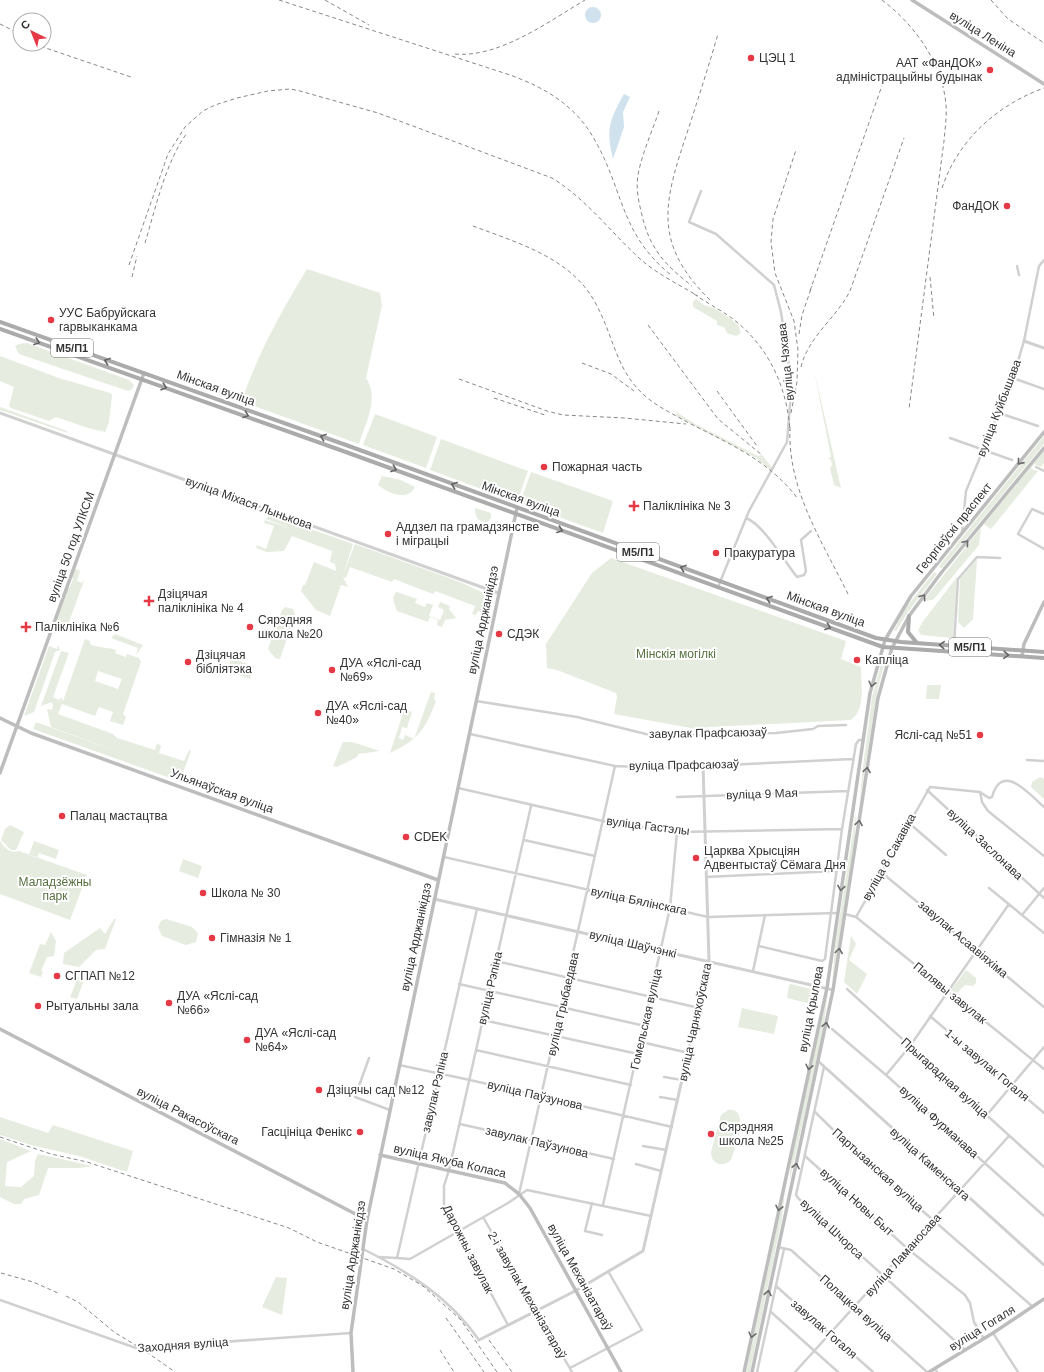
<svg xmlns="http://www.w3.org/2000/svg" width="1044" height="1372" font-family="Helvetica,sans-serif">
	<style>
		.green { fill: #e6ecdf; fill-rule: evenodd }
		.water { fill: #cfe2ee }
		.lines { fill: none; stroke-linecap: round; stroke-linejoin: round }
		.minor { stroke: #d0d0d0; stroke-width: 2.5 }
		.tertiary { stroke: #d0d0d0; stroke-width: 3 }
		.secondary { stroke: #bdbdbd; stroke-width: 3.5 }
		.primary { stroke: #ababab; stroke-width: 4 }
		.rail { stroke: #888; stroke-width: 1; stroke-dasharray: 4 3; stroke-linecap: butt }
		.oneway { stroke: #636363 }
		.oneway2 { stroke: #6a6a6a }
		.poi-dot { fill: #e63946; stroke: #fff; stroke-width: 1.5 }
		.labels { text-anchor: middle; stroke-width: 4; stroke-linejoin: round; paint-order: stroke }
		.shield { fill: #fff; stroke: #707070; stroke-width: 1 }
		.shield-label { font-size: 11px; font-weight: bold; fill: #333 }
		.street-label { font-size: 12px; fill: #333; stroke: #fff }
		.poi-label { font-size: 12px; fill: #333; stroke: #fff; text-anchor: start }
		.park-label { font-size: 12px; fill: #56703f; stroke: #fff }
	</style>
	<rect width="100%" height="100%" fill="#fff"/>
	<path class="green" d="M307,269L380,293L382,305L366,378C380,399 365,424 359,444L215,392L218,387L243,397C259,352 282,310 307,269Z
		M696,299L704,305L714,308L731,319L738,325L741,333L736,336L727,333L724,327L717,325V321L693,307V302Z
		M27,343L129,380L134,385L132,389L128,391L19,354L15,346L19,344Z
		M0,356L59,378L110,393L112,395L109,422L105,432L88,428L56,417L49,421L11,408L9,406L14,387L0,381Z
		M814,370L841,488L834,485L830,468L832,465L831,460L828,458L831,457Z
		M0,407L67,431L68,433L0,410Z
		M676,412L697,425L758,456L762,455L773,469L772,471L756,458L676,416Z
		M375,414L437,437L426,468L363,445Z
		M1044,436V444L942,568H940L939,566Z
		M441,439L528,471L517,502L430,470Z
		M1044,451V463L1041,467L1034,464L1031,469L1038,471L991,529L984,524Z
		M531,472L613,501L603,533L520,503Z
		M382,476L401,480L415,487C408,502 387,493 378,485Z
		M475,508L491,513V518L487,523C478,521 475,518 475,508Z
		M269,514L353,544L343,575L355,544L460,582L490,596L488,615L478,611L476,615L472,614L475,606L435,591L433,594L394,579L392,582L350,567L346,578L343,577L348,587L341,585L330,616L316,610L301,591L303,585H305L314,562L336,571L335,564L330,562L332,551L292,536L284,551L267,552L256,548L257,545L266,549L274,526L264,523L265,520L292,529L266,519Z
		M981,528L979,545L933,600L923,601Z
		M611,558L846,641L841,659L861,667C861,685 866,709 851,720L691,728L614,714L617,697L616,693L557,670L547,668L546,644L592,573Z
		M977,559L973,619L964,628L958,622L960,579Z
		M74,568L80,571L77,581L82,583L85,578L65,633L53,628L67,588L70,587L73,579L71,576Z
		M934,572L937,574L908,612L896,631L894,630L905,609Z
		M957,577L953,638L921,635L918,630L924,620Z
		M397,592L417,599L415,603L425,607L427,603L433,605L429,616L440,620L444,610L438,607L440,602L450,606L449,609L456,618L445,620L442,627L437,625L438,620L430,617L428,622L397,611L393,599L395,593Z
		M285,607L293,609L295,614L280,659L275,658L268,649L282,610Z
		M115,634L143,645L136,655L138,648L111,638Z
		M85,639L90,641V644L94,646L113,649L116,650L115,653L126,657L127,654L139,658L141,662L123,714L126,717L123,725L110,721L113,712L99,707L95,716L62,704L58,714L113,734L117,738L155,750L157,743L161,746L159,753L184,761L189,750L191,751L182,775L178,774L176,780L33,729L36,722L142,761L51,727L47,709L52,710L53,706L52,702L41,706L61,651L69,653L53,697L59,700L61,697L63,701ZM98,671L122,679L118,689L95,681Z
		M58,645L60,650L55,652L34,712L24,716L49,646L57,649Z
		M884,654L886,658L878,687L859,806L863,767L872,697Z
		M231,658L254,666L250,679L227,671Z
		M927,685H941L939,699H926Z
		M431,692L435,693L434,699L436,701C425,730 418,740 390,753L403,713L399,707L412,712L407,728L402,727L399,738L403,740L405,735L414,739Z
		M343,742H352L380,751L358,754L357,757L337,767L333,766Z
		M1040,777L1044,779V799L1031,787L1032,782Z
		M856,812L855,837L832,985L835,947Z
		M10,825L24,832L16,850H11L1,840L5,829Z
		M0,841C5,848 10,854 19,851L87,875L70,920L0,894Z
		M34,841L59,850L56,859L39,853L37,858L29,855Z
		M183,859L202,866L198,878L179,871Z
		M114,919H116L105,949L96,950L79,967L63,964L64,953L100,928L105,934Z
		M166,919L192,927L198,933L196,942L186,945L162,936L158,927L161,921Z
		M51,932L56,941L54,956L47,957L41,971L43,972L41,977L29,973L40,944L45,945Z
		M851,936L856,944L849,960L867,974L857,994L844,982Z
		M81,970L87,972L77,999L70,997Z
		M966,970L976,978V983L973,986L965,985L956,994L951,990Z
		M791,984L815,990L812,1004L787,998L789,985Z
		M828,992L823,1031L789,1184L792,1155Z
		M742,1008L778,1016L774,1034L738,1027Z
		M728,1110C751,1107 735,1148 731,1160C722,1168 711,1164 711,1152L721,1115Z
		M0,1117L48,1133L53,1125L133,1151L127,1172L79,1156L31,1145L0,1135Z
		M0,1139L31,1151L7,1162L5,1186L21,1187L34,1176L35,1161L38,1154L93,1166L79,1168H48L39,1195L24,1199L21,1204H14L0,1197Z
		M785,1190L782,1218L750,1372H746Z
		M276,1277L287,1278L282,1315L262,1307Z"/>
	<path class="water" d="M585 15a8 8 0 1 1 16 0a8 8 0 1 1-16 0Z
		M624,94L630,97L623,112L624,127L613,159C606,129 609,121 624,94Z"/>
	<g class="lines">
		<path class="minor" d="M701,191L689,222L716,234L774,285L781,312L790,373L791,393L787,442L749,511L718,587
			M1017,266L1019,275
			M1013,378L1044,389
			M999,413L1038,426
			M950,438L1012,460
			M1036,467L1044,471
			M1044,514L1032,509L1018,534L1044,549
			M746,518C764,525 784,561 797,577L804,575L806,571L801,540L811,531
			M962,533L966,491L1013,378L1024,341L1039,266L1044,260
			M954,645L958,579L977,557L1000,558
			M476,701L577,717L654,736L776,733L813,729L818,726L846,725
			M470,734L615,766L660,768L853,759
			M1027,760L1044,761
			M458,788L603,821L677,832L842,829
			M927,790L1044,898
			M980,792L982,802L988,811L1044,856
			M677,797L848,791
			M909,823L946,855
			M524,840L595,856
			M444,857L708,917L837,913
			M881,872L1044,1007
			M706,877L836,871
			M989,888L1044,933
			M845,914L856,917L930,787L980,792L989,798L992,797C1002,761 1029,794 1044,807
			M1022,915L1044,888
			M856,917L1044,1069
			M759,946L818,960L822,961L825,959L842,829L856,744L859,740H863
			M496,961L699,1008
			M753,971L765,915
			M459,984L645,1026
			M847,989L1044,1167
			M930,1016L1044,1113
			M483,1020L638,1054
			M832,1029L886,1075L1044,1216
			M641,1042L689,1053
			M476,1050L631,1085
			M369,1058L355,1097L390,1110
			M399,1065L470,1080L672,1127
			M824,1067L796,1195L799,1199L965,1350
			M886,1075L910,1046L1009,904
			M664,1077L682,1080
			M660,1097L678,1100
			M815,1112L863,1159L1033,1307
			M986,1116L1044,1047
			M460,1124L614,1159
			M643,1146L666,1150
			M805,1156L908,1249L965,1295L970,1303L974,1322L984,1339
			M636,1164L661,1171
			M519,1194L615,766
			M592,1203L585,1231L602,1235
			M603,1205L670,908L677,832
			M483,1217L572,1372
			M778,1247L791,1250L927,1372
			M363,1249C409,1272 450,1298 479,1340
			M379,1257L397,1258L477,909
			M397,1258L410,1259L508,1203L527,1190L651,1216
			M776,1286L873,1372
			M0,1300L136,1348L351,1333
			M771,1312L838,1372
			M508,1325L444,1206V1186L449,1170L531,806
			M993,1333L1018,1372
			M570,1368L642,1330L608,1271
			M935,1369L937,1372
			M757,1372L784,1249
			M795,1372L1009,1136"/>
		<path class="tertiary" d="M1024,341L1044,348
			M0,413L498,593
			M434,899L833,990
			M818,1061L1044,1265
			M479,1340L575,1291L643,1251L709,961L703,765"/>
		<path class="secondary" d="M912,0L1044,84
			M1022,656L1024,644L1044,602
			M0,718L31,733L438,880
			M0,773L144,373
			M0,1029L367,1220
			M380,1155L505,1183L519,1194L530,1208L621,1372
			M353,1372L351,1333L367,1220L517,508
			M744,1372L827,988L870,693L885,640L911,596L1044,432
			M752,1372L833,990L878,698L892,648L909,616L941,573L1044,448
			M929,1372L993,1333L1044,1299"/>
		<path class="primary" d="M0,322L346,445L876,638L901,642L1044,652
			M0,329L343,451L883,647L1044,658
			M909,616L908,632L917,643"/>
		<path class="rail" d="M279,0L507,74C542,86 574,104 593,137C624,189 619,233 671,275
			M325,0L369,25
			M882,0C915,25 942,63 946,104C947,116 945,129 944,141L909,409
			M991,0L1008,19L1044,43
			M0,24L20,34
			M34,44L131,77
			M455,54C499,58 548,22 585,0
			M659,111C652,132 642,153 638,175C636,187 638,199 641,211C649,248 663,263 692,286
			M942,188C958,140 997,105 1044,88
			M473,226C518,243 572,258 596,304C615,339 616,374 650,400C662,409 675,415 687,422C728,443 770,461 798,499
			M145,243C155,210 166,161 187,133
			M129,265L168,154L185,127L203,111L215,105L237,98L268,91L290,89L300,91L378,113L552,178C586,199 609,230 638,257C655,273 678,284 698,296
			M132,277L137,256
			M930,277L934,319
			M810,291L885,77
			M694,294C707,303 721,310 733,319C769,347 787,387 790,431
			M710,300C650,241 665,199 689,127C699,96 709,65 718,34
			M648,325L718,419L762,455
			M799,334L802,315L812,286
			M582,363L611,374L634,391
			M801,367C808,337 837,317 850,291L904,138
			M459,379L547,411L563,415L624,418L686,424
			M717,391L757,446
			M494,398L545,415
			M791,413L797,382L798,350L794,321L775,273L771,242L773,219L796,150
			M790,427C787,489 822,541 848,594
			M0,1137L51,1154L87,1162L289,1228L317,1242L394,1269L423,1286L461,1320L497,1372
			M1,1273L33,1282L58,1293
			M66,1296L78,1302L114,1332L145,1351L175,1372
			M446,1318L484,1372
			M489,1340L512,1372
			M440,1350L454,1372"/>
	</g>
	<defs><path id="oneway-chevron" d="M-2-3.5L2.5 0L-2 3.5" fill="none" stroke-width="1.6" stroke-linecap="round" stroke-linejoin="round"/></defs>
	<g class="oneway">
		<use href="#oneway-chevron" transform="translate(37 342) rotate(20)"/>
		<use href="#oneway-chevron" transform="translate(107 361) rotate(-160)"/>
		<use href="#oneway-chevron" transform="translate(164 387) rotate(19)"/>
		<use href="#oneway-chevron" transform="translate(246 415) rotate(20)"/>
		<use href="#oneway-chevron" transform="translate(323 437) rotate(-160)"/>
		<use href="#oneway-chevron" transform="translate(394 469) rotate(20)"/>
		<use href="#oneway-chevron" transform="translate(454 485) rotate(-160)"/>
		<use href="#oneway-chevron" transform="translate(560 530) rotate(20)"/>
		<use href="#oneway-chevron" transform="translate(683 568) rotate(-160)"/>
		<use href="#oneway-chevron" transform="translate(769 599) rotate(-160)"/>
		<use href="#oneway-chevron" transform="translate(828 627) rotate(20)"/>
		<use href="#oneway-chevron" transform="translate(942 645) rotate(-176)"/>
		<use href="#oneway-chevron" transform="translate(1006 655) rotate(4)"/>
	</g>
	<g class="oneway2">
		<use href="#oneway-chevron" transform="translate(1020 462) rotate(129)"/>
		<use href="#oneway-chevron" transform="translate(966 543) rotate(-50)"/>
		<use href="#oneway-chevron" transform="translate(923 597) rotate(-54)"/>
		<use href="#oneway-chevron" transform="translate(872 684) rotate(103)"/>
		<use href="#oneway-chevron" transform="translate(867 770) rotate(-81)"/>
		<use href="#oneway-chevron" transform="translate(859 823) rotate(-81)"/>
		<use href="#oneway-chevron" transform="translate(841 888) rotate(99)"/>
		<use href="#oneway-chevron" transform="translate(839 951) rotate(-82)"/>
		<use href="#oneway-chevron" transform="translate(826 1025) rotate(-78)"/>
		<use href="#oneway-chevron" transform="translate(809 1067) rotate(103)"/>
		<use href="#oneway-chevron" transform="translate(796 1166) rotate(-78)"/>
		<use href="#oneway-chevron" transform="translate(779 1208) rotate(102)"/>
		<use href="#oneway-chevron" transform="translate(768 1293) rotate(-79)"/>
		<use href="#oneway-chevron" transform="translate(752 1335) rotate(103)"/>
	</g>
	<g class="poi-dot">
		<circle cx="751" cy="58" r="4"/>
		<circle cx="990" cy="70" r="4"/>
		<circle cx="1007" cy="206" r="4"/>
		<circle cx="51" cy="320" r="4"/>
		<circle cx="544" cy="467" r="4"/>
		<path d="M632 500h4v4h4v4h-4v4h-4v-4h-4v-4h4z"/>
		<circle cx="388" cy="534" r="4"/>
		<circle cx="716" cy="553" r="4"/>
		<path d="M147 595h4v4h4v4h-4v4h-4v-4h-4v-4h4z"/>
		<path d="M24 621h4v4h4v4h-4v4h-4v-4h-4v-4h4z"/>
		<circle cx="250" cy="627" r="4"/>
		<circle cx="499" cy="634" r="4"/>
		<circle cx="857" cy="660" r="4"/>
		<circle cx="188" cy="662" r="4"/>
		<circle cx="332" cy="670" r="4"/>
		<circle cx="318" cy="713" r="4"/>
		<circle cx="980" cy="735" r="4"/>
		<circle cx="62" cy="816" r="4"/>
		<circle cx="406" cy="837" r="4"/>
		<circle cx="696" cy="858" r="4"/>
		<circle cx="203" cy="893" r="4"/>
		<circle cx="212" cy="938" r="4"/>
		<circle cx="57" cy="976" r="4"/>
		<circle cx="169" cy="1003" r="4"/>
		<circle cx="38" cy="1006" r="4"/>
		<circle cx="247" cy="1040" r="4"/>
		<circle cx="319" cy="1090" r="4"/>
		<circle cx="360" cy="1132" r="4"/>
		<circle cx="711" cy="1134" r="4"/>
	</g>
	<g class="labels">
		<g class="shield">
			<rect x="51" y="339" width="42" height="18" rx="3"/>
			<rect x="617" y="543" width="42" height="18" rx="3"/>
			<rect x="949" y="638" width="42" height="18" rx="3"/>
		</g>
		<g class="shield-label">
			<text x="72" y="352">М5/П1</text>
			<text x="638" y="556">М5/П1</text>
			<text x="970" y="651">М5/П1</text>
		</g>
		<g class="street-label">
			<text transform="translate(983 34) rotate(32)" y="4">вуліца Леніна</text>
			<text transform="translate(786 362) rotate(-96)" y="4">вуліца Чэхава</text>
			<text transform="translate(216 388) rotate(20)" y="4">Мінская вуліца</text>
			<text transform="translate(999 408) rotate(-69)" y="4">вуліца Куйбышава</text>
			<text transform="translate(521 499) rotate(20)" y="4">Мінская вуліца</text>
			<text transform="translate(249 503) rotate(20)" y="4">вуліца Міхася Лынькова</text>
			<text transform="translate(954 528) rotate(-51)" y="4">Георгіеўскі праспект</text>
			<text transform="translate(71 547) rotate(-70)" y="4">вуліца 50 год УЛКСМ</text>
			<text transform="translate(826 609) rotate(20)" y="4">Мінская вуліца</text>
			<text transform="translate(483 620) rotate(-78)" y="4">вуліца Арджанікідзэ</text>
			<text transform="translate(708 733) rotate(-1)" y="4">завулак Прафсаюзаў</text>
			<text transform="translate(684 765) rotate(-1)" y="4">вуліца Прафсаюзаў</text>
			<text transform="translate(222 791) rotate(20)" y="4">Ульянаўская вуліца</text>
			<text transform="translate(762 794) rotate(-2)" y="4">вуліца 9 Мая</text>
			<text transform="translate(648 826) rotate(7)" y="4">вуліца Гастэлы</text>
			<text transform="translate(985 844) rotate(43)" y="4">вуліца Заслонава</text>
			<text transform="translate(889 857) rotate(-61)" y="4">вуліца 8 Сакавіка</text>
			<text transform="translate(639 901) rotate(12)" y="4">вуліца Бялінскага</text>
			<text transform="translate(416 937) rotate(-78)" y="4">вуліца Арджанікідзэ</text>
			<text transform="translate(963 939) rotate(40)" y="4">завулак Асаавіяхіма</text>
			<text transform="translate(633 944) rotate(13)" y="4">вуліца Шаўчэнкі</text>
			<text transform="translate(490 988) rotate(-77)" y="4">вуліца Рэпіна</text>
			<text transform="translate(950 993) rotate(39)" y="4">Палявы завулак</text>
			<text transform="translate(563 1004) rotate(-77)" y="4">вуліца Грыбаедава</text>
			<text transform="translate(811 1009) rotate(-79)" y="4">вуліца Крылова</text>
			<text transform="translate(646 1019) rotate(-77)" y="4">Гомельская вуліца</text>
			<text transform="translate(695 1022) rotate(-78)" y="4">вуліца Чарняхоўскага</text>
			<text transform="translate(987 1065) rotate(40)" y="4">1-ы завулак Гогаля</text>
			<text transform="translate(945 1078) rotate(42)" y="4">Прыгарадная вуліца</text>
			<text transform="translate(435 1092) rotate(-77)" y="4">завулак Рэпіна</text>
			<text transform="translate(535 1095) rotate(13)" y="4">вуліца Паўзунова</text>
			<text transform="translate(188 1116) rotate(27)" y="4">вуліца Ракасоўскага</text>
			<text transform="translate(939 1122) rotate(42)" y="4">вуліца Фурманава</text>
			<text transform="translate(537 1142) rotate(13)" y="4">завулак Паўзунова</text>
			<text transform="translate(450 1161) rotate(13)" y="4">вуліца Якуба Коласа</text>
			<text transform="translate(930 1164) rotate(42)" y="4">вуліца Каменскага</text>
			<text transform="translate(878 1170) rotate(42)" y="4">Партызанская вуліца</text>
			<text transform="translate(857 1202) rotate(42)" y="4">вуліца Новы Быт</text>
			<text transform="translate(832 1229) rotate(43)" y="4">вуліца Шчорса</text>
			<text transform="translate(468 1249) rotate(63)" y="4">Дарожны завулак</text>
			<text transform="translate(353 1255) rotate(-81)" y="4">вуліца Арджанікідзэ</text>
			<text transform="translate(903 1255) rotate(-48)" y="4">вуліца Ламаносава</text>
			<text transform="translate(580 1277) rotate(61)" y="4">вуліца Механізатараў</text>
			<text transform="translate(527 1295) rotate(60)" y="4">2-і завулак Механізатараў</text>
			<text transform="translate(856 1308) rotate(42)" y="4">Полацкая вуліца</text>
			<text transform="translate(982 1328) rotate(-32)" y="4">вуліца Гогаля</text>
			<text transform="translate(824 1329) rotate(41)" y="4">завулак Гогаля</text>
			<text transform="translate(183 1345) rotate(-4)" y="4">Заходняя вуліца</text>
		</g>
		<g class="poi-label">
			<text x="759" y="62">ЦЭЦ 1</text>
			<text x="982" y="67" text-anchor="end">ААТ «ФанДОК»<tspan x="982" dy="14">адміністрацыйны будынак</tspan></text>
			<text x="999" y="210" text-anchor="end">ФанДОК</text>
			<text x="59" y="317">УУС Бабруйскага<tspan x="59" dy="14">гарвыканкама</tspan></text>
			<text x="552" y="471">Пожарная часть</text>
			<text x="643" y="510">Паліклініка № 3</text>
			<text x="396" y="531">Аддзел па грамадзянстве<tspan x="396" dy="14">і міграцыі</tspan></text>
			<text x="724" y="557">Пракуратура</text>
			<text x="158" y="598">Дзіцячая<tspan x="158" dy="14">паліклініка № 4</tspan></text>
			<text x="258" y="624">Сярэдняя<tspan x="258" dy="14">школа №20</tspan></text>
			<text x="35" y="631">Паліклініка №6</text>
			<text x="507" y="638">СДЭК</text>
			<text x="196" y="659">Дзіцячая<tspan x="196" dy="14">бібліятэка</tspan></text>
			<text x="865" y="664">Капліца</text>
			<text x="340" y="667">ДУА «Яслі-сад<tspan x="340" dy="14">№69»</tspan></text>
			<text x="326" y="710">ДУА «Яслі-сад<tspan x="326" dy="14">№40»</tspan></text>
			<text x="972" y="739" text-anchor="end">Яслі-сад №51</text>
			<text x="70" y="820">Палац мастацтва</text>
			<text x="414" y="841">CDEK</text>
			<text x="704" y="855">Царква Хрысціян<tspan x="704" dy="14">Адвентыстаў Сёмага Дня</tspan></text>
			<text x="211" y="897">Школа № 30</text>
			<text x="220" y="942">Гімназія № 1</text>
			<text x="65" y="980">СГПАП №12</text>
			<text x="177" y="1000">ДУА «Яслі-сад<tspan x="177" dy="14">№66»</tspan></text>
			<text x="46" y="1010">Рытуальны зала</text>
			<text x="255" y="1037">ДУА «Яслі-сад<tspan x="255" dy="14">№64»</tspan></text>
			<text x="327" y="1094">Дзіцячы сад №12</text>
			<text x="719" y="1131">Сярэдняя<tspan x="719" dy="14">школа №25</tspan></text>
			<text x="352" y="1136" text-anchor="end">Гасцініца Фенікс</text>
		</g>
		<g class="park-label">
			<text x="676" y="658">Мінскія могілкі</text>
			<text x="55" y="886">Маладзёжны<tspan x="55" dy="14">парк</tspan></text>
		</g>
	</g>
	<g transform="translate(32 32) rotate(317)"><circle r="19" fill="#ffffff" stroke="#adadad"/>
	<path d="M0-3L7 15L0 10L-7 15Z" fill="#e63946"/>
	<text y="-6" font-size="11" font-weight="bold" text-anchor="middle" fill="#333333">С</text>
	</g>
</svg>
